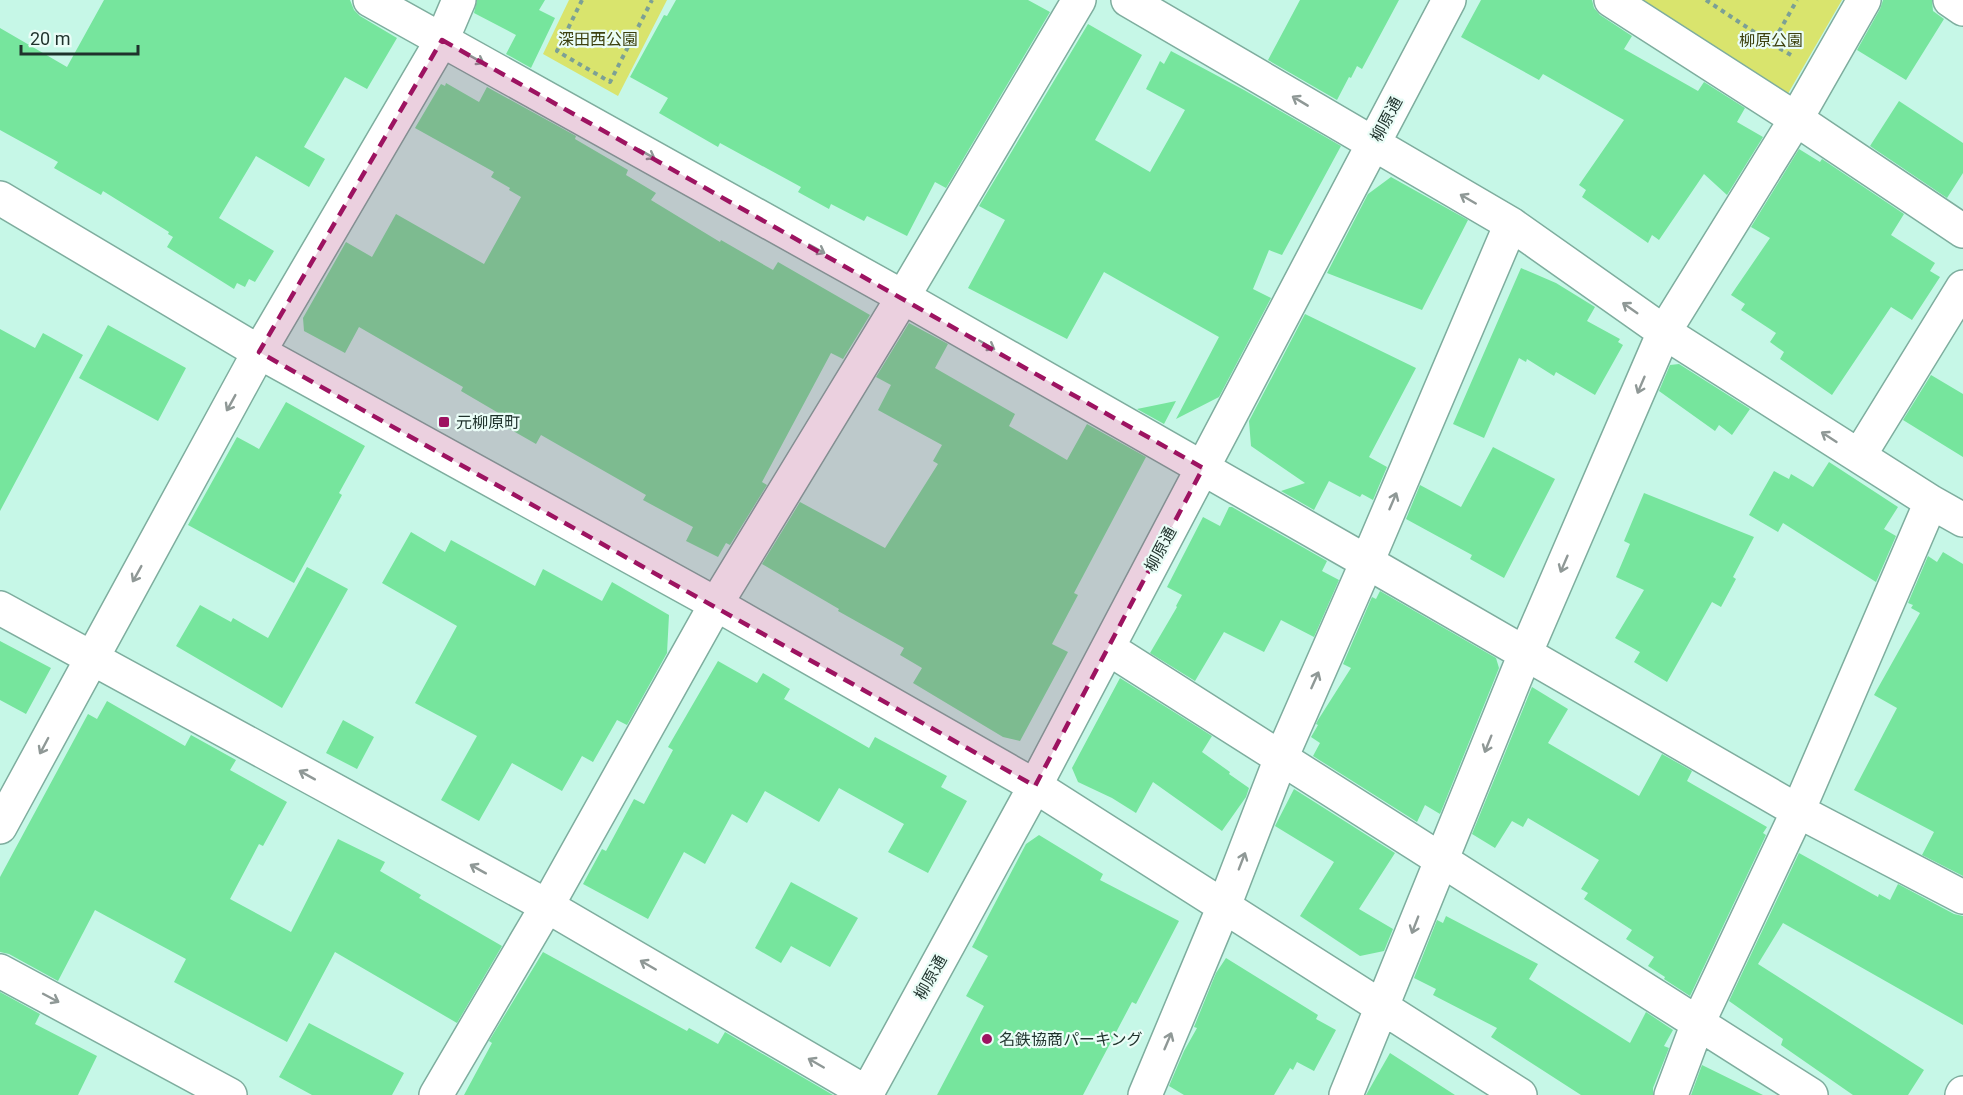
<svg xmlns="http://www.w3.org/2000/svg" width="1963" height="1095" font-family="Roboto,'Noto Sans JP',sans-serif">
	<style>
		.green { fill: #d9e46d }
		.building { fill: #76e59d }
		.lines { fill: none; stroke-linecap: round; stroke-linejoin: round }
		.minor-casing { stroke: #7ead9e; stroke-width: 36 }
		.path { stroke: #7ca095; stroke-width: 4; stroke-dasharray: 4.5 4.5; stroke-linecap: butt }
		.minor { stroke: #fff; stroke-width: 33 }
		.oneway { stroke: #8f9896 }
		.marked { fill: #9d1361; fill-opacity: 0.2; stroke: #9d1361; stroke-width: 4.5; stroke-dasharray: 12 8; stroke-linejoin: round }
		.poi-dot { fill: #9d1361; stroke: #eafdf7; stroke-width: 2 }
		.labels { text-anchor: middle; stroke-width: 4.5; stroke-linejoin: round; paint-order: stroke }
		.park-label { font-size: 16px; fill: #3d410f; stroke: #eafdf7 }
		.street-label { font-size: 16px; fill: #1f322c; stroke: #eafdf7 }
		.poi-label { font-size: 16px; fill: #1f322c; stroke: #eafdf7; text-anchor: start }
	</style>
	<rect width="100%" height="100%" fill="#c6f7e7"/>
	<path class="green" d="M569,0H667L618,96L543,54Z
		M1630,0H1842L1786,97Z"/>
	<path class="building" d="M104,0H350L354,10L360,16L397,38L367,89L345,77L304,147L325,159L309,187L256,156L219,218L274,251L255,282L249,279L245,287L237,283L234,289L167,247L173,237L168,234L169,232L103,191L101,195L54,168L58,162L0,130V28L67,67Z
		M477,0H545L539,10L555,18L531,68L506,54L516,35L474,13Z
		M676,0H1028L1050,12L946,188L935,182L907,236L867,216L864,221L831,204L829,209L798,192L801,187L720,143L718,147L659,113L668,98L630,77L664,15L667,16Z
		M1300,0H1399L1362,69L1357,66L1351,78L1349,77L1337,100L1268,60Z
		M1481,0H1592L1594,8L1600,15L1632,36L1624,49L1698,91L1704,82L1745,108L1737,122L1763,137L1727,195L1704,174L1659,240L1652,235L1648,243L1582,197L1586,190L1579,185L1624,120L1543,74L1539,80L1461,37Z
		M1883,0H1932L1933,11L1944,19L1906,80L1857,50L1880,9Z
		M1088,24L1142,55L1095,140L1150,172L1185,110L1146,89L1160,61L1164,64L1171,51L1244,90L1341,146L1282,255L1269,250L1253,289L1271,298L1219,397L1176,419L1219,337L1104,272L1067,339L968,288L1005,220L979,206Z
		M446,83L479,102L487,87L576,136L575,139L628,170L626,175L656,193L651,200L720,242L721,240L773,270L778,262L870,315L843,359L831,353L762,482L767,485L730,545L726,543L718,557L686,541L693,527L643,500L646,495L541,435L536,444L508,428L512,421L461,391L463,387L359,327L345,353L304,331L303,318L346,242L372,257L396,214L484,264L521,197L509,190L510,188L491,177L494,172L415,128L441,84L445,86Z
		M1899,101L1963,143V173L1947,198L1870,146Z
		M1799,149L1820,162L1822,159L1904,214L1891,235L1935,263L1930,271L1940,277L1912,320L1891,307L1832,395L1780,359L1784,352L1770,342L1776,333L1741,310L1745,304L1731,295L1770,238L1751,227Z
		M1391,177L1468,220L1422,310L1327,273L1368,194Z
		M1521,268L1556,283L1595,307L1587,321L1620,339L1618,342L1623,345L1595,395L1556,372L1554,376L1527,359L1526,362L1519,358L1484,438L1453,424Z
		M1305,314L1416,368L1369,457L1387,467L1373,500L1362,494L1360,497L1329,481L1314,510L1281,491L1305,483L1251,446L1249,421Z
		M909,323L948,344L935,368L1015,414L1009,426L1067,460L1087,424L1146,457L1074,593L1078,595L1052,644L1068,652L1020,741L1003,737L913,683L922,668L900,655L904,648L838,611L839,609L762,564L800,502L885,548L938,464L933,461L942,445L878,410L891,385L876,377Z
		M108,325L186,368L158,421L79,378Z
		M0,329L35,348L43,333L83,355L0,511Z
		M1679,364L1750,409L1732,435L1719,425L1715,431L1659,391L1670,365Z
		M1931,375L1963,394V457L1903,420Z
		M1176,401L1164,424L1137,409Z
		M286,402L365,446L339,493L342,495L294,583L188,525L237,437L259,449Z
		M1493,447L1555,479L1504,578L1470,559L1472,555L1406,519L1420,485L1461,507Z
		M1829,462L1898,507L1884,529L1896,536L1876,582L1783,523L1778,532L1749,515L1774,471L1789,479L1791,474L1813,487Z
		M1644,493L1754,537L1733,577L1736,579L1721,607L1712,602L1667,682L1634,662L1640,652L1615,638L1644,590L1616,577L1630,544L1624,541Z
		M1229,507H1232L1327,561L1322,571L1339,580L1314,637L1281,620L1264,652L1224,632L1195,681L1150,653L1177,607L1176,606L1182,595L1167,587L1203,517L1220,526Z
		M411,532L445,552L451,540L535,586L543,569L602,601L612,582L669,615L667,653L627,725L617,720L593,762L582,756L562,791L512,763L479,821L441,800L477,736L415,703L457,626L382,583Z
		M1943,552L1963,564V876L1922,855L1934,832L1854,790L1897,708L1874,695L1920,613L1911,608L1913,605L1908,603L1928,556L1937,562Z
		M307,567L348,589L282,708L176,646L200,605L231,622L233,618L268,638Z
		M1380,591L1496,658L1499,668L1440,814L1425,805L1417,822L1313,756L1320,743L1311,737L1318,725L1316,724L1318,720L1351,668L1343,664L1372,597L1376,599Z
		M0,641L51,668L26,714L0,700Z
		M718,661L757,683L763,673L790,689L784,699L869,748L875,737L947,776L941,787L967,801L928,873L888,852L904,824L839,788L819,822L765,791L747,823L732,814L705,864L684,852L648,919L583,884L602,849L606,851L634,799L644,804L673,750L668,747Z
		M1120,678L1212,736L1202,752L1230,772L1229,774L1249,788L1246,797L1222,831L1153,782L1136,813L1112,798L1078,782L1072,768Z
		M1532,687L1568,709L1548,743L1639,796L1662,754L1692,771L1687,781L1767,827L1763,833L1766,835L1690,996L1664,979L1665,977L1648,966L1654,957L1626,939L1632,930L1584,899L1588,893L1581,889L1599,860L1528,818L1523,827L1512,821L1495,848L1472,834Z
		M107,701L185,746L191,735L236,760L230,770L287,802L263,846L259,844L230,899L291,932L338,839L385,862L380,871L421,895L419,898L502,946L457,1023L335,952L287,1042L174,982L186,959L95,910L58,981L9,954L0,952V877L88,714L97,719Z
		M343,720L374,737L357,769L326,753Z
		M1294,789L1395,853L1359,909L1393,929L1384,951L1360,956L1300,916L1334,862L1275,826Z
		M1039,835L1103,874L1100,880L1179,921L1136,1004L1132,1002L1083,1095H937L984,1006L966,996L988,956L972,947L1026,844Z
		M1799,853L1878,897L1879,894L1890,900L1898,884L1954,914L1963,916V1025L1783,923L1758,964L1924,1070L1908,1095H1853L1781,1045L1783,1039L1729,1001Z
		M791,882L858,918L830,967L791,946L781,963L755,948Z
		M1446,916L1538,964L1529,979L1630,1043L1646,1012L1673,1030L1664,1046L1669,1048L1653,1088V1095H1581L1491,1037L1497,1028L1433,995L1436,989L1414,978L1437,920L1443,923Z
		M543,952L687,1031L689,1028L718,1044L725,1032L833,1095H464L492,1043L489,1041Z
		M1226,958L1318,1015L1316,1019L1336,1030L1314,1071L1297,1062L1293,1070L1290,1068L1274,1095H1184L1169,1086L1184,1051L1197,1028L1194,1027L1216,973Z
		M0,992L40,1014L35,1024L97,1056L78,1095H0Z
		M309,1023L404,1073L392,1095H312L279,1077Z
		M1390,1053L1455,1095H1366Z
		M1702,1065L1763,1095H1691Z"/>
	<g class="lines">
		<g class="minor-casing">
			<path id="minor" d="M370,0L903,297L1367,562L1798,811L1963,897
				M1128,0L1511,224L1664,332L1931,502L1963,520
				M1611,0L1796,119L1963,231
				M1950,0L1963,9
				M0,198L259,352L716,604L1035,786L1520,1095
				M1859,456L1963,287
				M0,608L547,906L867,1093
				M1108,648L1811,1095
				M0,827L259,352L442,40L459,0
				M0,971L230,1095
				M436,1095L547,906L716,604L903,297L1079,0
				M866,1095L1035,786L1449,0
				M1145,1095L1224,906L1281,758L1367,562L1511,224
				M1346,1095L1525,654L1664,332L1796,119L1864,0
				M1671,1095L1698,1023L1798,811L1931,502
				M1962,1095L1963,1093"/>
		</g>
		<path class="path" d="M582,0L557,51L610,82L652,0
			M1706,0L1772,44
			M1791,55L1772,44L1797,0"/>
		<use href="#minor" class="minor"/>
	</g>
	<defs><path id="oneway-shaft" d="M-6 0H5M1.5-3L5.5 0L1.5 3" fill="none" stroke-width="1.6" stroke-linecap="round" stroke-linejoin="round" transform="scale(1.5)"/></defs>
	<g class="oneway">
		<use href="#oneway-shaft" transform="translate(476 59) rotate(29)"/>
		<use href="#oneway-shaft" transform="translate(1300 101) rotate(-149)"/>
		<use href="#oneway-shaft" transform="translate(647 154) rotate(29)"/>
		<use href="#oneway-shaft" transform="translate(1468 199) rotate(-150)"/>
		<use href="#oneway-shaft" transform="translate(817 249) rotate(29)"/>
		<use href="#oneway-shaft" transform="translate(1630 308) rotate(-145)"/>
		<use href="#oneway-shaft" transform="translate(987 345) rotate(30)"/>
		<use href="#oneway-shaft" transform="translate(1641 385) rotate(113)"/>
		<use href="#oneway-shaft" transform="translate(231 403) rotate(119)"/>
		<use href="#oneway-shaft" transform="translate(1829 437) rotate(-147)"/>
		<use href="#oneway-shaft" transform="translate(1393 501) rotate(-67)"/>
		<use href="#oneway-shaft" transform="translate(1564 564) rotate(113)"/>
		<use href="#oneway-shaft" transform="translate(137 574) rotate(119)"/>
		<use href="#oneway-shaft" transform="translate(1315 680) rotate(-66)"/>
		<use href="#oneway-shaft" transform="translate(1488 744) rotate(112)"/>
		<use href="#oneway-shaft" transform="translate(44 746) rotate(118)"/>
		<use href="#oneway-shaft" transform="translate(307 775) rotate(-151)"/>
		<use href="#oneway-shaft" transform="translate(1242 861) rotate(-69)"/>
		<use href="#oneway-shaft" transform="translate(478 869) rotate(-151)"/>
		<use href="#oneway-shaft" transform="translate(1415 925) rotate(111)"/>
		<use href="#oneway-shaft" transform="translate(648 965) rotate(-150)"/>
		<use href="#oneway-shaft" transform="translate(51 998) rotate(28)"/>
		<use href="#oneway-shaft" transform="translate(1168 1041) rotate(-67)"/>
		<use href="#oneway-shaft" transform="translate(816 1063) rotate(-150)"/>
	</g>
	<path class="marked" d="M442,40L1203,468L1035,786L259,352Z"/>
	<g class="poi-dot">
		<rect x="438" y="416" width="12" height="12" rx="3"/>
		<circle cx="987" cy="1039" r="6"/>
	</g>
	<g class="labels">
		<g class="park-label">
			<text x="598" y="45">深田西公園</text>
			<text x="1771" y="46">柳原公園</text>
		</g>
		<g class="street-label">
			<text transform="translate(1386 119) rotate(-62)" y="6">柳原通</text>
			<text transform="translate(1160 549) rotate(-62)" y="6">柳原通</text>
			<text transform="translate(930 977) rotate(-61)" y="6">柳原通</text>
		</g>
		<g class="poi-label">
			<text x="456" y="428">元柳原町</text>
			<text x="999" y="1045">名鉄協商パーキング</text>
		</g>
	</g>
	<path d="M21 45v9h117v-9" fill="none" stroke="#1f322c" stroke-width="3"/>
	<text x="30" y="45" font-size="18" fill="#1f322c" stroke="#eafdf7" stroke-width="4.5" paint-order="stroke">20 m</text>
</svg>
